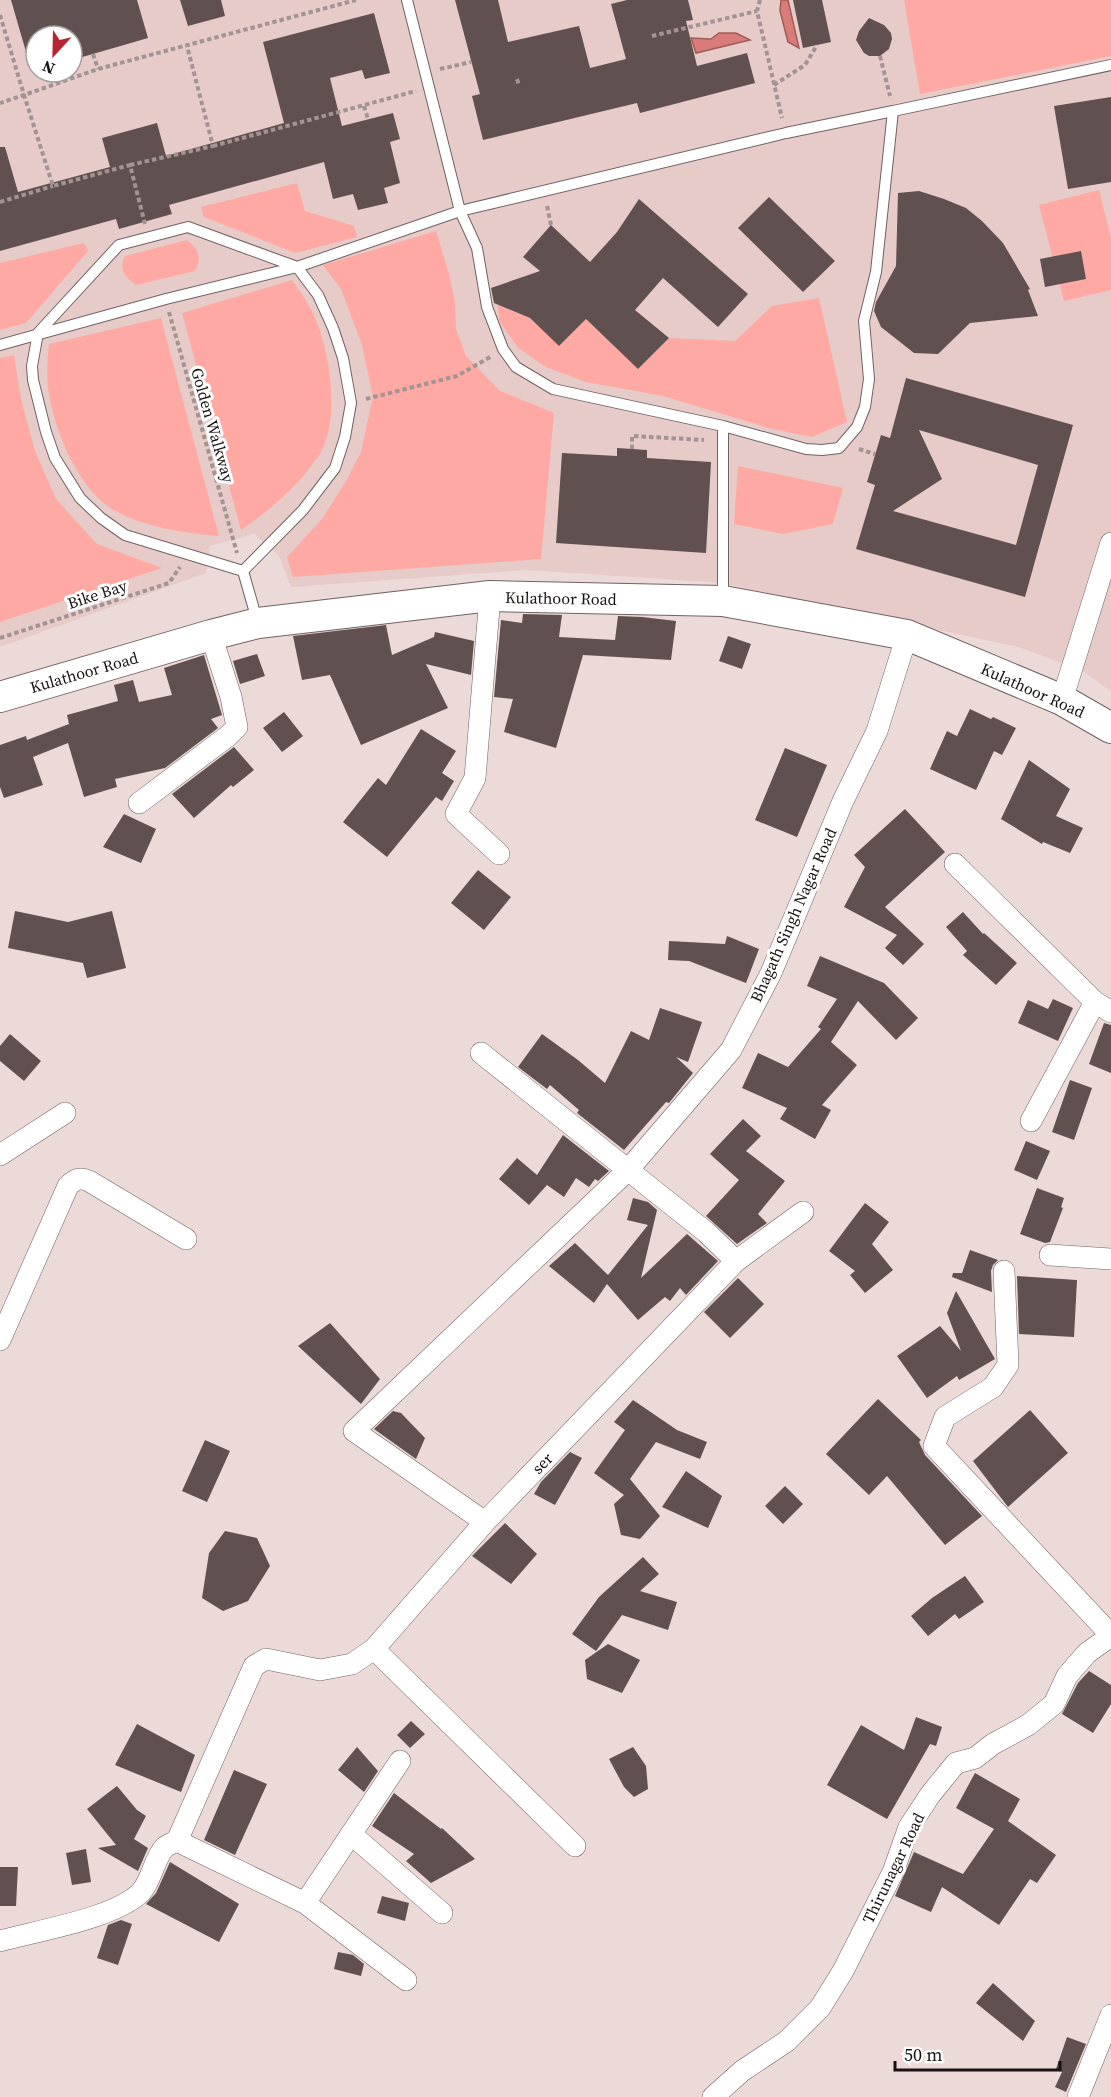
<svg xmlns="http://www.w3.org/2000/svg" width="1111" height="2097" font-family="'Source Serif 4',serif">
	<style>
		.built { fill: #e6cbc9; fill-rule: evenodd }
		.green { fill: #ffa9a5 }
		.water { fill: #d97c79; stroke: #9f5c5a; stroke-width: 1.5 }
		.building { fill: #60504f; fill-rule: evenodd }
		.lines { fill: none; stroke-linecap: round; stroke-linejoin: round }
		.service-casing { stroke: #726261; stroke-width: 12 }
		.minor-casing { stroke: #726261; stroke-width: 22 }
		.secondary-casing { stroke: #726261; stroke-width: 32 }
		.path { stroke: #a29493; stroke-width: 4; stroke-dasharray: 4.5 3; stroke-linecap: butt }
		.service { stroke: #fff; stroke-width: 10 }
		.minor { stroke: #fff; stroke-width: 21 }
		.secondary { stroke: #fff; stroke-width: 30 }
		.labels { text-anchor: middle; stroke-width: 6; stroke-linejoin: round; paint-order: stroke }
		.street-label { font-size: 16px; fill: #191212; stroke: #fff }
	</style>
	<rect width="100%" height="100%" fill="#ecdad8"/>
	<path class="built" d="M0,0H1111V691L1081,670L1018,647L722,583L527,570L291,587L279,556L254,534L210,546L206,573L0,647ZM36,36H72V72H36Z"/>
	<path class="green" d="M904,0H1111V56L920,94Z
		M297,183L305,211L354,226L357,237L295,253L204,217L201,207Z
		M1099,190L1111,238V290L1064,301L1039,205Z
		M436,231L449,274L455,302L456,329L466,356L500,391L554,413L541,559L293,577L287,557L322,519L346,481L361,452L373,397L362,345L341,289L323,265Z
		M187,240C199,249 202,258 195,271L136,285C125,277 118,269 125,256Z
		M84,243L88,251L26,323L0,330V263Z
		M292,280C303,295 313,310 319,328C331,363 339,421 320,454C317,459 312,464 309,469C288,495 268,511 241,530L182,313Z
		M819,298L847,422L812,437L772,429L663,396L586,382L546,367L518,348L500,322L497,304L530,318L559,346L586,319L638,369L669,338L735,341L772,306Z
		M161,318L219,536C184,533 143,527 112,509C80,490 56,434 50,399C46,381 47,362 49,344Z
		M14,355L21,399L35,451L56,499L97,544L162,568L0,622V358Z
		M738,466L843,488L833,524L783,534L734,524Z"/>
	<path class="water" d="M781,0H788L799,48L788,42L780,11Z
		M719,33H736L750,40L696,53L691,38L711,39Z"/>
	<path class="building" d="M11,0H137L148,38L72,60V36H36V69H31Z
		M180,0H221L225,16L188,26Z
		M455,0H498L508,42L579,26L590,68L626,59L611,4L627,0H688L693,20L686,21L697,66L747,53L755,83L640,113L637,103L483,140L472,96L480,94Z
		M793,0H822L831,42L803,48Z
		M374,13L390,73L365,79L362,70L330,78L342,126L393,113L400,139L390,142L400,183L384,188L388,203L358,210L353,194L333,199L324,162L169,205L172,214L119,229L116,219L0,251V147H5L18,192L110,167L102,138L157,123L166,156L284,123L263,42Z
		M869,18L884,25L891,33L892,39L889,49L880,56H869L864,53L856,40L859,31Z
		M1111,97V182L1068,189L1054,106Z
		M919,191L944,199L966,208L982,221L1003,243L1030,289L1028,290L1038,316L970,323L938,354L914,353L881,327L874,311L876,302L896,266L898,193Z
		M769,197L835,261L803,292L738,228Z
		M639,199L748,294L718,327L663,278L635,310L669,338L638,369L586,319L559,346L530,318L494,303L491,288L540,271L523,257L551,225L590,262L617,232Z
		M1081,251L1086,279L1045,287L1040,259Z
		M906,378L1073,425L1025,597L856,549L875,485L867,482L881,435L890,438ZM919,430L1038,465L1016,545L893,511L942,479Z
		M617,448L647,450V458L711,462L706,553L556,543L562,453L617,456Z
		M523,614L562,615L559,637L615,640L618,616L642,617L676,621L671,660L583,655L556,748L504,732L513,699L494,697L501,620L522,623Z
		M386,625L392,655L434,637L435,632L474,641L471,675L426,664L448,708L361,745L330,675L302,680L293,636Z
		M728,636L751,644L742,669L719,661Z
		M257,654L265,676L240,684L233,661Z
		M204,655L222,715L211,719L218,728L165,768L115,779L117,787L84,797L68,743L33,757L43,785L4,798L0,787V745L26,736L27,740L69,724L67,715L118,701L114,685L133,680L139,702L172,695L164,668Z
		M970,709L991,719L993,717L1016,728L1002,755L994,751L976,790L930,769L947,731L957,736Z
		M284,712L303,736L282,752L263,728Z
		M421,729L456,751L442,773L454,781L442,801L436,797L387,857L343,822L378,778L386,785Z
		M234,747L254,770L233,787L231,785L194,818L172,794Z
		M785,748L827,765L797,837L755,820Z
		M1029,760L1070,789L1056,816L1083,828L1070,853L1043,842L1042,844L1001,819Z
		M905,809L945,852L885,907L924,944L903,965L885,948L897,935L844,907L865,867L854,855Z
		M124,814L156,829L141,863L103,847Z
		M478,870L511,897L484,930L451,903Z
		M15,911L68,922L112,911L126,968L87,978L83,963L8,948Z
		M963,912L983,934L984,933L1017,963L996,985L963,955L967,951L946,927Z
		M727,936L759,949L746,983L689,961L668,960L669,941L725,944Z
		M820,956L884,983L918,1018L896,1040L858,1001L831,1042L857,1065L822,1105L831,1110L815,1139L780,1119L787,1108L742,1088L758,1053L788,1067L821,1029L818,1027L837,999L807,986Z
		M1053,999L1073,1008L1058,1041L1018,1023L1028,1000L1048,1009Z
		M660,1008L702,1022L688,1062L676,1057L693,1073L669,1103L666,1102L624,1150L577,1113L579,1110L550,1085L547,1089L518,1067L542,1034L578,1060L605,1083L631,1031L649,1040Z
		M1104,1023L1111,1025V1073L1089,1064Z
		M10,1034L41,1061L24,1081L0,1061V1046Z
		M1070,1080L1092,1088L1074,1140L1052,1132Z
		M743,1119L761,1136L746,1151L785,1181L758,1214L767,1223L737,1244L706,1216L739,1180L710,1154Z
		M563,1135L609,1171L598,1181L595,1179L589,1187L576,1178L564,1197L547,1185L529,1205L499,1179L517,1158L537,1175Z
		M1026,1141L1050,1151L1037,1180L1014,1170Z
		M1037,1188L1064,1198L1061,1207L1063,1208L1050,1242L1045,1243L1020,1234Z
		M633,1198L648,1202L657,1210L641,1278L687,1234L718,1261L686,1295L680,1288L670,1301L665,1297L638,1320L607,1284L594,1303L549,1266L575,1243L608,1275L648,1225L627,1220Z
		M865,1203L889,1222L872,1244L893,1270L865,1293L850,1275L855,1271L829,1251Z
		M970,1250L998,1260L993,1265L991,1271L992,1292L952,1277L953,1273H962Z
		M1017,1276L1077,1280L1074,1337L1019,1334Z
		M738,1278L764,1304L730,1338L704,1312Z
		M956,1291L995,1359L959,1380L957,1376L927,1398L897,1356L940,1326L961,1351L947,1313Z
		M330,1323L380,1379L361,1404L298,1346Z
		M878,1399L921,1440L919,1442L925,1455L982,1516L945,1545L887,1476L869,1495L826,1454Z
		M633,1400L677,1430L707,1442L700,1459L656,1442L630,1479L660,1516L640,1539L621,1535L614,1504L624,1495L594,1473L625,1430L614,1422Z
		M1030,1410L1068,1453L1008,1507L973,1461Z
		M393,1411L401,1413L425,1438L416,1459L374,1429Z
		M205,1440L230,1451L207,1502L182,1491Z
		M570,1452L582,1458L555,1505L534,1494L541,1482Z
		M686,1471L722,1496L708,1528L662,1507Z
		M785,1486L803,1504L783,1524L765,1506Z
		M505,1523L537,1554L511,1584L472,1556Z
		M225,1531L257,1538L270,1566L248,1601L223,1611L202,1598L209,1553Z
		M643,1557L659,1574L640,1591L677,1602L668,1630L622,1615L596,1651L572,1634L599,1597Z
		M965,1576L984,1602L959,1619L955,1614L928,1636L911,1616L932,1598Z
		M608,1644L640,1660L622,1693L587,1679L585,1660Z
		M1089,1671L1111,1685V1704L1093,1733L1062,1714L1078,1683Z
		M916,1717L942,1727L936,1746L930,1744L887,1819L827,1785L861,1725L904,1750Z
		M411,1721L425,1734L410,1748L397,1735Z
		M137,1724L195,1755L181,1792L115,1765Z
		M357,1747L378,1771L364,1792L338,1770Z
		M633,1747L646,1766L648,1789L634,1797L624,1787L609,1759Z
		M234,1770L267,1784L235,1855L204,1840Z
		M975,1773L1020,1799L1008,1821L1056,1855L1037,1883L1030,1879L999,1925L942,1887L931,1912L895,1896L914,1852L963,1874L994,1829L956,1808Z
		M117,1786L137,1810L146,1816L134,1839L148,1848L138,1871L98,1848L116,1845L87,1809Z
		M394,1793L441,1829L442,1828L475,1859L431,1883L406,1861L414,1854L372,1826Z
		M86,1849L91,1882L72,1885L66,1853Z
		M170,1862L239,1904L219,1942L146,1904L156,1893Z
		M0,1867H18L16,1906H0Z
		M382,1896L409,1903L405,1921L377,1913Z
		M121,1920L132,1924L118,1965L97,1958L108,1925Z
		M338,1952L353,1955L364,1964L361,1976L334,1969Z
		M993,1983L1035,2021L1023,2041L976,2003Z
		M1067,2037L1086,2044L1066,2092L1055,2087L1062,2072L1056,2069Z"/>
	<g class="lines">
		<g class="service-casing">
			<path id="service" d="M893,111L1111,65
				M188,227L297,267L318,295L333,328L343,358L351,403L345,437L335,468L303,510L243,571L125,535L101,518L80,498L55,458L46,432L33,380L32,366L38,333L119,245Z
				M0,345L166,299L297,267L460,211L786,133L893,111L876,272L864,321L869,379L865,407L857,427L839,448L822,450L806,449L723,426L553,389L516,367L503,349L487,307L477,248L460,211L407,0
				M723,426V598
				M243,571L257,620"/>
		</g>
		<g class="minor-casing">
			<path id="minor" d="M490,596L475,778L456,814L499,854
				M1062,700L1111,543
				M139,803L228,736L237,727L231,697L211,635
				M955,864L1095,1002L1111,1012
				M1031,1121L1095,1002
				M0,1155L65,1113
				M1050,1255L1111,1259
				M736,1261L803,1212
				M1004,1271L1008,1365L993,1387L945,1417L934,1446L1111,1635
				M0,1340L68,1186C75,1179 80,1177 89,1181L186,1239
				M485,1522L354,1431L628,1170L731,1050L771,973L843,801L877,731L907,635
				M374,1649L575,1846
				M351,1834L442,1913
				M177,1841L254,1666L266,1659L320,1670L352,1664L374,1649L485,1522L736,1261L706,1232L481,1053
				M305,1903L400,1761
				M0,1941C36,1931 116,1918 141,1892C152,1880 154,1858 165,1847C168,1845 174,1842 177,1841L305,1903L406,1980
				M713,2097L742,2071L787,2041L820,2008L843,1971L893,1872L909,1827L930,1795L956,1763L975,1758L993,1744L1028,1725L1054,1704L1067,1676L1087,1653L1111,1636
				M1078,2097L1111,2015"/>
		</g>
		<g class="secondary-casing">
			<path id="secondary" d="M0,697L211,635L258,623L490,596L723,601L907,635L1062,700L1111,728"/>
		</g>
		<path class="path" d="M760,0L757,11L782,118
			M0,15L24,95L0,103
			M652,36L757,11
			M93,54L98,69
			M880,56L890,96
			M440,69L471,62
			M517,79L519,85
			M774,85L805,65L817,45
			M364,106L368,119
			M213,146L416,91
			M130,165L213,146L187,46
			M0,202L53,186
			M547,206L551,225
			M145,224L130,165L53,186L24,95L98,69L356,0
			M169,312L237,553
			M366,399L457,376L492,356
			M632,449V436L704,440
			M859,449L875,454
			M0,638L169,583L180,567"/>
		<use href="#service" class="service"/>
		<use href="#minor" class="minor"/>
		<use href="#secondary" class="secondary"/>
	</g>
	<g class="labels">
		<g class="street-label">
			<text transform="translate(213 425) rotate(74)" y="6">Golden Walkway</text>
			<text transform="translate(97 594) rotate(-18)" y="6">Bike Bay</text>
			<text transform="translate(561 598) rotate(1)" y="6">Kulathoor Road</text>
			<text transform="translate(84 672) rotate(-16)" y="6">Kulathoor Road</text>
			<text transform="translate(1033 690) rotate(24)" y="6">Kulathoor Road</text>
			<text transform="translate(793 915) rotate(-66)" y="6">Bhagath Singh Nagar Road</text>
			<text transform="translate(542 1463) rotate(-46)" y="6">ser</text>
			<text transform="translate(893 1868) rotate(-64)" y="6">Thirunagar Road</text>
		</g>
	</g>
	<g transform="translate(54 54) rotate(202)"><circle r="28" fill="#ffffff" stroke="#a3a0a0" stroke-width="1.5"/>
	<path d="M0-4.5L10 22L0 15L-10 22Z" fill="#b62531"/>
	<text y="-9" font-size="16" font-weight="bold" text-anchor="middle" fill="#191212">N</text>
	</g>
	<path d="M895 2061v9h165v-9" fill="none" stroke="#191212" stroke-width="3"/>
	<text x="904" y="2061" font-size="18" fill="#191212" stroke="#ffffff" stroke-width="4.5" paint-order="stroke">50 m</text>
</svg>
